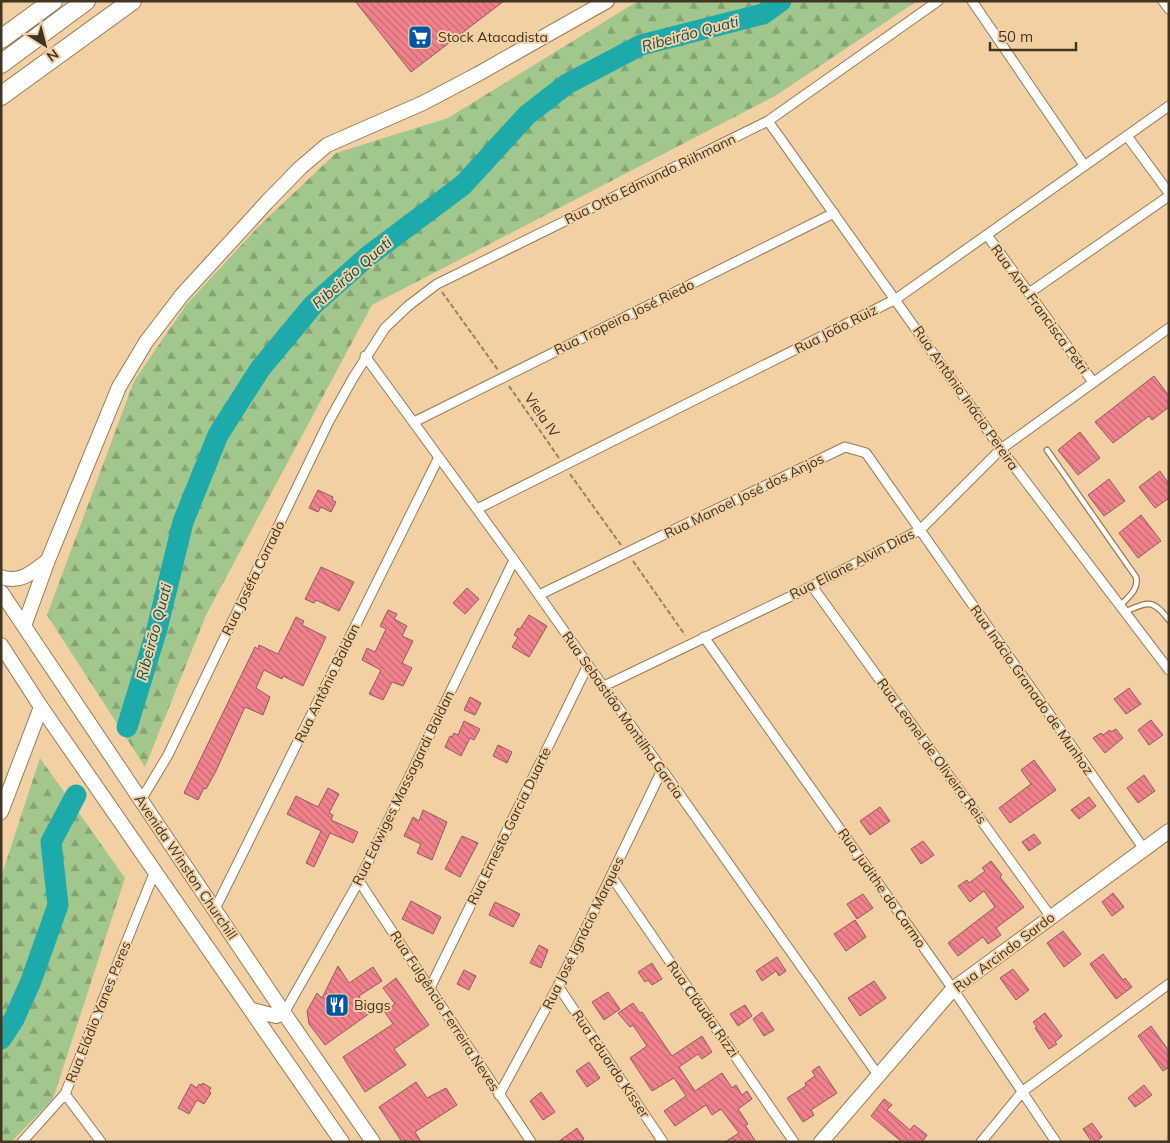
<svg xmlns="http://www.w3.org/2000/svg" width="1170" height="1143" font-family="Mulish,sans-serif">
	<style>
		.forest { fill: url(#forest-firs) }
		.lines { fill: none; stroke-linecap: round; stroke-linejoin: round }
		.river { stroke: #1daaaa; stroke-width: 21 }
		.building { fill: url(#building-back-hatch); stroke: #8f5b5f }
		.lane-casing { stroke: #997b51; stroke-width: 7 }
		.street-casing { stroke: #997b51; stroke-width: 11 }
		.secondary-casing { stroke: #997b51; stroke-width: 16 }
		.highway-casing { stroke: #997b51; stroke-width: 20 }
		.path { stroke: #988162; stroke-width: 2; stroke-dasharray: 5 2.5; stroke-linecap: butt }
		.lane { stroke: #fff; stroke-width: 4.5 }
		.street { stroke: #fff; stroke-width: 9 }
		.secondary { stroke: #fff; stroke-width: 14 }
		.highway { stroke: #fff; stroke-width: 18 }
		.labels { text-anchor: middle; stroke-width: 4; stroke-linejoin: round; paint-order: stroke }
		.poi-label { font-size: 14px; fill: #413422; stroke: #f2d0a4; text-anchor: start }
		.street-label { font-size: 14px; fill: #413422; stroke: #f2d0a4 }
		.water-label { font-size: 15px; font-style: italic; fill: #075454; stroke: #f2d0a4 }
	</style>
	<defs>
		<pattern id="forest-firs" width="22" height="20" patternUnits="userSpaceOnUse" patternTransform="scale(1.25)"><rect width="22" height="20" fill="#a2c78d"/><path d="M5 1l3.5 6h-7zM16 11l3.5 6h-7z" fill="#86a273"/></pattern>
		<pattern id="building-back-hatch" width="6" height="6" patternUnits="userSpaceOnUse" patternTransform="scale(1.25)"><rect width="6" height="6" fill="#f1818d"/><path d="M-1 5l2 2M0 0l6 6M5-1l2 2" fill="none" stroke="#c56a73"/></pattern>
	</defs>
	<rect width="100%" height="100%" fill="#f2d0a4"/>
	<path class="forest" d="M638,1H917L775,96L372,305L207,613L145,767L47,615L134,381L186,305L258,227L336,153L448,118Z
		M40,758L125,878L53,1099L11,1142H1V877Z"/>
	<g class="lines">
		<path class="river" d="M127,727L157,629L183,522L218,435L260,369L313,305L367,257L463,185L527,115L567,84L641,45L763,14L781,1
			M1,1039L14,1019L31,981L58,905L51,842L76,795"/>
	</g>
	<path class="building" d="M355,1H504L411,72Z
		M1154,376L1169,396V407L1152,420L1149,416L1113,443L1095,422Z
		M1080,432L1100,458L1078,475L1058,450Z
		M1160,471L1169,484V498L1155,508L1139,487Z
		M1109,479L1125,501L1104,516L1088,495Z
		M318,490L333,497L332,500L336,502L331,512L321,507L318,512L309,508Z
		M1141,515L1161,541L1138,558L1119,533Z
		M321,567L354,582L339,611L316,600L314,603L305,599Z
		M467,588L479,599L465,614L453,603Z
		M388,610L397,614L394,619L407,626L402,636L413,641L402,663L412,668L403,686L392,682L383,700L369,694L381,670L362,660L367,648L375,652L386,629L380,626Z
		M529,615L547,626L529,657L512,647L518,637L514,635L518,628L520,629Z
		M296,617L304,621L302,625L326,637L303,686L283,676L282,679L264,670L256,688L270,697L263,715L245,707L216,771L206,789L204,788L198,800L184,793L255,647L258,649L259,645L278,654Z
		M1129,688L1141,704L1126,714L1114,699Z
		M470,697L481,703L475,715L464,710Z
		M1151,720L1163,735L1149,745L1138,730Z
		M464,721L480,729L474,740L470,738L461,756L445,747L450,736L452,737L454,733L458,735Z
		M1116,729L1123,738L1105,753L1093,738L1101,733L1103,735L1110,730L1111,732Z
		M498,745L512,752L507,763L493,756Z
		M1034,760L1056,790L1010,823L999,808L1031,784L1021,770Z
		M1144,775L1155,791L1138,803L1127,788Z
		M328,788L339,794L329,813L333,815L331,820L358,832L353,843L330,833L314,867L306,863L321,831L287,814L296,796L318,807Z
		M1089,797L1096,806L1079,819L1071,810Z
		M880,807L890,821L870,835L860,821Z
		M423,810L447,822L432,860L417,853L421,844L404,836L413,817L419,821Z
		M1034,834L1041,843L1029,851L1022,842Z
		M462,836L478,843L460,877L445,869Z
		M923,841L934,855L921,864L911,849Z
		M991,861L1002,875L1000,877L1024,907L996,928L1001,935L988,944L983,937L958,956L948,943L995,907L984,891L970,902L958,886L967,880L969,883L985,871L982,868Z
		M1113,893L1124,907L1112,916L1102,902Z
		M863,894L873,908L857,919L847,904Z
		M411,901L441,917L433,934L402,919Z
		M495,902L520,914L513,927L489,915Z
		M855,920L866,937L846,951L834,934Z
		M1063,931L1081,954L1064,967L1047,943Z
		M539,945L548,950L541,968L530,963Z
		M1103,954L1123,980L1125,978L1132,987L1116,999L1090,964Z
		M777,957L786,971L779,976L776,971L762,981L756,971Z
		M652,963L662,979L652,985L648,980L645,982L638,972Z
		M338,966L349,983L373,967L382,981L359,996L370,1013L325,1045L309,1024L307,1011L317,993L322,998Z
		M1013,969L1029,990L1016,1000L1000,978Z
		M464,970L476,976L469,990L457,984Z
		M396,978L429,1025L394,1049L406,1065L365,1092L343,1057L393,1024L384,1011L395,1004L383,988Z
		M874,981L886,998L860,1016L848,998Z
		M608,992L620,1009L604,1020L592,1002Z
		M633,1003L640,1013L642,1012L672,1056L702,1036L712,1052L702,1059L698,1054L679,1067L695,1091L722,1073L732,1088L736,1085L742,1095L747,1091L752,1099L738,1109L748,1124L745,1125L756,1142H725L739,1133L721,1109L712,1115L706,1105L675,1126L664,1111L686,1096L674,1078L652,1091L630,1058L647,1046L633,1025L630,1027L618,1013Z
		M745,1005L752,1016L738,1026L730,1014Z
		M762,1012L774,1030L764,1036L753,1019Z
		M1045,1013L1062,1036L1055,1042L1057,1044L1049,1049L1035,1028L1037,1027L1033,1022Z
		M1151,1026L1169,1051V1067L1163,1071L1138,1036Z
		M589,1062L600,1078L587,1087L576,1071Z
		M819,1066L837,1093L811,1110L814,1115L803,1122L787,1098L806,1086L805,1083L815,1076L812,1071Z
		M416,1082L427,1098L446,1088L457,1105L415,1132L421,1142H402L379,1107Z
		M203,1083L211,1088L209,1091L211,1093L204,1104L197,1100L189,1114L178,1108L191,1084L197,1088L199,1084L202,1085Z
		M1144,1085L1152,1095L1135,1107L1128,1098Z
		M541,1092L555,1112L543,1120L530,1101Z
		M884,1099L892,1105L887,1110L910,1130L914,1125L927,1135L922,1142H902L871,1116Z
		M1092,1123L1102,1137L1096,1142H1092L1083,1129Z
		M577,1128L584,1139L579,1142H558Z"/>
	<g class="lines">
		<g class="lane-casing">
			<path id="lane" d="M1047,450L1136,577C1139,590 1128,597 1120,606
				M1124,612C1149,602 1152,598 1169,620"/>
		</g>
		<g class="street-casing">
			<path id="street" d="M972,1L1084,165
				M1163,1L1169,9
				M768,121L1001,449L1169,670
				M1127,136L1169,193
				M987,235L1093,382
				M1029,293L1169,196
				M365,356L514,560L878,1075
				M414,422L834,213
				M477,509L896,299L1169,106
				M812,586L1051,917
				M539,595L845,447L866,453L1144,849
				M704,637L953,989L1056,1142
				M604,686L812,586L920,530L1001,449L1169,328
				M141,800L168,755L329,421L353,378L385,328L408,306L437,284L768,121L938,1
				M611,876L794,1142
				M359,881L531,1142
				M215,909L439,457
				M558,986L663,1142
				M430,988L588,665
				M284,1013L359,881L514,560
				M65,1094L101,1142
				M499,1095L558,986L662,770
				M22,1142L65,1094L155,871
				M981,1142L1023,1091L1169,984"/>
		</g>
		<g class="secondary-casing">
			<path id="secondary" d="M1,577C20,584 33,572 47,561
				M1,592L284,1013L373,1142
				M24,626L48,560L119,387L146,342L182,295L267,202L300,168L327,145L423,103L478,74L607,1
				M1,645L41,707L342,1142
				M1,812L41,707
				M252,1010L276,1016L284,1013
				M821,1142L953,989L1169,831"/>
		</g>
		<g class="highway-casing">
			<path id="highway" d="M1,39L53,1
				M1,64L86,1
				M1,96L132,1"/>
		</g>
		<path class="path" d="M442,292L498,370
			M509,386L559,458
			M570,474L621,545
			M633,561L685,635"/>
		<use href="#lane" class="lane"/>
		<use href="#street" class="street"/>
		<use href="#secondary" class="secondary"/>
		<use href="#highway" class="highway"/>
	</g>
	<defs>
		<g id="supermarket-square" transform="scale(1.25)"><rect x="-9" y="-9" width="18" height="18" rx="4" fill="#0455a4" stroke="#f2d0a4"/><path d="M-6-5.5h2.5l.6 2H6L4.5 2H-2.5L-4.4-4H-6ZM-1.5 3.2a1.3 1.3 0 1 0 .1 0ZM3 3.2a1.3 1.3 0 1 0 .1 0Z" fill="#fff"/></g>
		<g id="restaurant-square" transform="scale(1.25)"><rect x="-9" y="-9" width="18" height="18" rx="4" fill="#0455a4" stroke="#f2d0a4"/><path d="M-5-6h1v4h1v-4h1v4h1v-4h1v5L-1.5 .5V6h-2V.5L-5-1ZM5-6V6H3V1.5H1.5Q1.5-4 5-6Z" fill="#fff"/></g>
	</defs>
	<g fill-rule="evenodd">
		<use href="#supermarket-square" x="420" y="37"/>
		<use href="#restaurant-square" x="337" y="1005"/>
	</g>
	<g class="labels">
		<g class="poi-label">
			<text x="438" y="42">Stock Atacadista</text>
			<text x="354" y="1010">Biggs</text>
		</g>
		<g class="street-label">
			<text transform="translate(650 179) rotate(-26)" y="5">Rua Otto Edmundo Riihmann</text>
			<text transform="translate(1040 309) rotate(54)" y="5">Rua Ana Francisca Petri</text>
			<text transform="translate(624 317) rotate(-26)" y="5">Rua Tropeiro José Riedo</text>
			<text transform="translate(836 329) rotate(-27)" y="5">Rua João Ruiz</text>
			<text transform="translate(966 398) rotate(55)" y="5">Rua Antônio Inácio Pereira</text>
			<text transform="translate(542 415) rotate(55)" y="5">Viela IV</text>
			<text transform="translate(744 496) rotate(-26)" y="5">Rua Manoel José dos Anjos</text>
			<text transform="translate(852 564) rotate(-27)" y="5">Rua Eliane Alvin Dias</text>
			<text transform="translate(253 578) rotate(-64)" y="5">Rua Joséfa Corrado</text>
			<text transform="translate(327 683) rotate(-64)" y="5">Rua Antônio Baldan</text>
			<text transform="translate(1032 690) rotate(55)" y="5">Rua Inácio Granado de Munhoz</text>
			<text transform="translate(623 715) rotate(55)" y="5">Rua Sebastião Montilha Garcia</text>
			<text transform="translate(932 751) rotate(54)" y="5">Rua Leonel de Oliveira Reis</text>
			<text transform="translate(403 788) rotate(-64)" y="5">Rua Edwiges Massagardi Baldan</text>
			<text transform="translate(509 826) rotate(-64)" y="5">Rua Ernesto Garcia Duarte</text>
			<text transform="translate(186 867) rotate(56)" y="5">Avenida Winston Churchill</text>
			<text transform="translate(882 888) rotate(55)" y="5">Rua Judithe do Carmo</text>
			<text transform="translate(583 933) rotate(-64)" y="5">Rua José Ignácio Marques</text>
			<text transform="translate(1004 952) rotate(-37)" y="5">Rua Arcindo Sardo</text>
			<text transform="translate(703 1009) rotate(55)" y="5">Rua Cláudia Rizzi</text>
			<text transform="translate(445 1011) rotate(57)" y="5">Rua Fulgêncio Ferreira Neves</text>
			<text transform="translate(98 1012) rotate(-68)" y="5">Rua Eládio Yanes Peres</text>
			<text transform="translate(611 1064) rotate(56)" y="5">Rua Eduardo Kisser</text>
		</g>
		<g class="water-label">
			<text transform="translate(690 34) rotate(-15)" y="5">Ribeirão Quati</text>
			<text transform="translate(352 273) rotate(-41)" y="5">Ribeirão Quati</text>
			<text transform="translate(154 632) rotate(-75)" y="5">Ribeirão Quati</text>
		</g>
	</g>
	<rect width="1170" height="1143" fill="none" stroke="#413422" stroke-width="5"/>
	<g transform="translate(45 45) rotate(144)" stroke="#f2d0a4" stroke-width="4" paint-order="stroke">
	<path d="M0-4L9 19L0 12L-9 19Z" fill="#413422"/>
	<text y="-8" font-size="14" font-weight="bold" text-anchor="middle" fill="#413422">N</text>
	</g>
	<path d="M990 42v8h86v-8" fill="none" stroke="#413422" stroke-width="2.5"/>
	<text x="998" y="42" font-size="15" fill="#413422" stroke="#f2d0a4" stroke-width="4" paint-order="stroke">50 m</text>
</svg>
